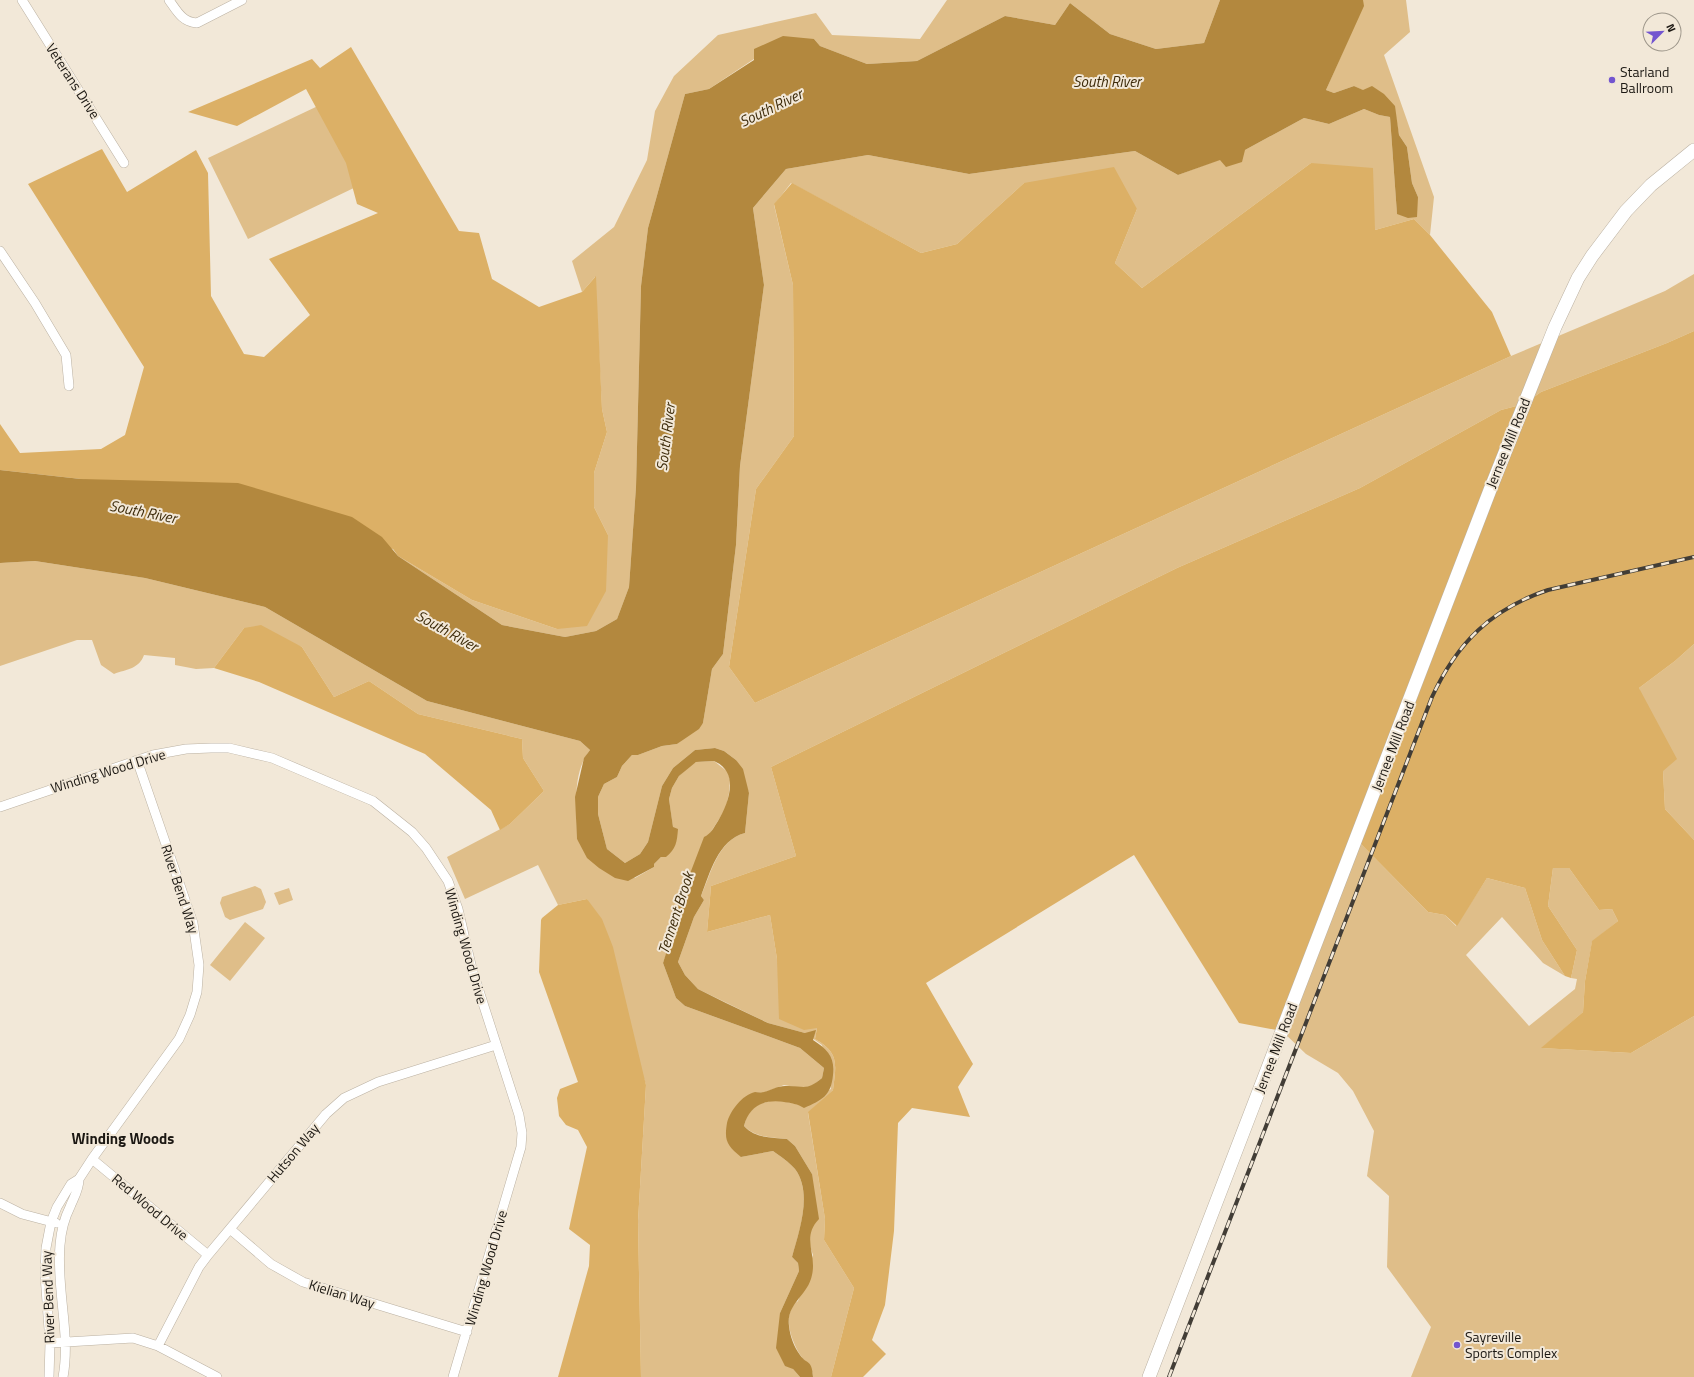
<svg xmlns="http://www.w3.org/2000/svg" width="1694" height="1377" font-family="'Titillium Web',sans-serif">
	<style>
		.green { fill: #dfbe89 }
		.forest { fill: #dcb066 }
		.water { fill: #b3883e }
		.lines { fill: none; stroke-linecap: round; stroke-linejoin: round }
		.street-casing { stroke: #bbb1a2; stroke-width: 10 }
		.secondary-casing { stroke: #bbb1a2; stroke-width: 14 }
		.street { stroke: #fff; stroke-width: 9 }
		.secondary { stroke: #fff; stroke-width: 13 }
		.rail-casing { stroke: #423d36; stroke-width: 4 }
		.rail { stroke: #f2e8d8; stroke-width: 2.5; stroke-dasharray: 8; stroke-linecap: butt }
		.poi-dot { fill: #7355cf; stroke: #f2e8d8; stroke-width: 1.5 }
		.labels { text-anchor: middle; stroke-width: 4; stroke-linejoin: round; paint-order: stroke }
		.poi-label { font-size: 14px; fill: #1c1813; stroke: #f2e8d8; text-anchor: start }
		.street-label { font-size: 14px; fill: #1c1813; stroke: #f2e8d8 }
		.water-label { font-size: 15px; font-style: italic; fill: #3d2b0a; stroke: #f2e8d8 }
		.neighbourhood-label { font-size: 15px; font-weight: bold; fill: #1c1813; stroke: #f2e8d8 }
	</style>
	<rect width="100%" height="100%" fill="#f2e8d8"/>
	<path class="green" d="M947,0H1220L1204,43L1156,49L1110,34L1070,3L1055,25L1005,16L917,61L867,64L820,46L814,39L754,59L709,89L685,94L648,228L641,286L636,487L629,587L617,619L596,631L565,637L502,625L398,556L472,600L557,629L608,535L594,507V473L607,432L602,409L595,277L582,292L572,261L614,227L647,160L655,111L674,76L718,35L816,13L832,35L920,39Z
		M1363,0H1406L1410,32L1384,55L1434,197L1430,235L1414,219L1375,230L1311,163L1142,288L1115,263L1137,209L1024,183L957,244L921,253L791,183L774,205L793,285L794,436L756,489L729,667L755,703L1511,356L1665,291L1694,274V331L1667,343L1541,392L1524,404L1501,410L1360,488L1177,568L771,767L796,856L711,886L707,932L770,915L777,959L817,1028L815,1039C840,1053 836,1065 833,1090L808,1113L825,1219L824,1240L854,1288L831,1377H813C813,1367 806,1364 801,1356C791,1341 781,1313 798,1301L813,1255L809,1243L812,1174L795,1146L787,1139C771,1137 756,1138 744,1126L747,1115L757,1105L773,1100L798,1104L831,1089L822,1045L805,1033L768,1023L698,989L685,975L678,962L694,917L704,900L701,896C711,873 718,840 745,833L749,793L736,760L724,751L715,748L695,750L673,768L662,786L648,842L640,854L625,863L607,849L598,814V797L604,784L617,777L622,766L632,755H638L662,746L677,744L703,723L712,669L723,654L736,545L740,466L764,285L753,208L786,169L868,155L969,174L1135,151L1178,175L1245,150L1304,118L1329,124L1364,109L1379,115L1390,117L1397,214L1418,197L1412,183L1407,147L1399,135L1394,106L1354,86L1334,93L1326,90L1363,6Z
		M320,105L360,185L248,239L208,158Z
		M35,561L145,578L265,607L427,701L580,741L590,750C571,774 577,810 577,839L635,878L654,867V864L661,857L673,828L669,799L672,788L679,776L691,765L696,762L714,761L728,772L730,780L729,793L726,808L709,835L663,963L676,998L685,1006L800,1048L824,1068L822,1078L812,1086L800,1088L784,1085L763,1093L756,1092L744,1098L741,1157L773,1151C780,1156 789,1162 795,1169C813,1193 799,1232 792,1257L798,1263L799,1271L780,1313L793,1369L800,1377H641L638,1221L646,1085L587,899L558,905L538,865L465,899L447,857L510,824L544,791L523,758L522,739L418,714L369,681L334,697L302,647L244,628L214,668L196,669L175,665V658L144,655C139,669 127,669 114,674L101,665L92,640H77L0,666V563Z
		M1694,644V840L1665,809L1663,771L1639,688L1675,661Z
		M1357,840L1428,912L1445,915L1456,926L1487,878L1525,888L1542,940L1565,976L1543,963L1502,917L1466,955L1529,1026L1575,989L1577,979L1571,978L1577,950L1548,906L1553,868H1569L1599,910L1612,909L1618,921L1592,942L1585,981L1583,1012L1542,1048L1631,1053L1694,1016V1377H1411L1431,1327L1387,1267L1389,1196L1367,1176L1374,1131L1353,1091L1338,1073L1306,1054L1282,1031Z
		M255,886L261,889L266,902L263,909L230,920L225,917L220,903L222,897Z
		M289,888L293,900L279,905L274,893Z
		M245,922L265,938L230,981L210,965Z"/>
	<path class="forest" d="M351,47L459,231L479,233L492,279L539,307L582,292L596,276L602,409L607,432L594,473V507L608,535L606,591L587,626L557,629L472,600L398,556L393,549L81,479L0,470V424L20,453L101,449L125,435L144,367L28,184L102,149L127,192L196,150L208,173L211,296L244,354L264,357L310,315L269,259L378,213L357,204L346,163L306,89L237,126L188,112L312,59L320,68Z
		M1311,163L1373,168L1375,230L1414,219L1430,235L1492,312L1511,356L755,703L729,667L756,489L794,436L793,285L774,204L792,183L921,253L957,244L1024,183L1114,167L1137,209L1115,263L1142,288Z
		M1694,331V644L1675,661L1639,688L1677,759L1663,771L1665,809L1694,840V1016L1631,1053L1541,1048L1583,1012L1585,981L1592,941L1618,921L1612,909L1599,910L1569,868H1553L1548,906L1577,950L1571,978L1565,976L1542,940L1525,888L1487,878L1457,926L1445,915L1428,912L1357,840L1282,1031L1239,1023L1134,855L926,983L973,1064L958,1087L970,1117L912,1108L898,1123L894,1231L885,1305L872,1340L886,1354L863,1377H831L854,1288L824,1240L825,1219L808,1112L833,1090C836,1065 840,1053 815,1039L817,1028L804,1030L779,1019L777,959L770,915L707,932L711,886L796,856L771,767L1177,568L1360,488L1501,410L1524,404L1541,392L1667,343Z
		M261,625L302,647L334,697L369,681L418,714L522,739L523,758L544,791L510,824L500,830L491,810L425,754L259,682L214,668L244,628Z
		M587,899L602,919L613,947L646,1085L638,1221L641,1377H558L589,1266L590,1245L569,1229L587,1147L578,1130L566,1125L559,1116L557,1098L560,1089L578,1082L539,972L541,920L542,918L558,905Z"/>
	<path class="water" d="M1220,0H1363L1364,6L1326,90L1334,93L1354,86L1363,90L1372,86L1384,94L1395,106L1399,135L1407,147L1412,183L1418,197L1417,217L1408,218L1397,214L1390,117L1379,115L1364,109L1329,124L1304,118L1245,150L1242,162L1226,167L1220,160L1178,175L1135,151L969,174L868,155L786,169L753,208L764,285L740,466L736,545L723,654L712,669L703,723L699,729L677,744L662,746L638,755H632L622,766L617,777L604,784L598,797V814L607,849L625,863L640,854L648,842L662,786L673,768L695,750L715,748L724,751L736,760L743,769L749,793L745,833C718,840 710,873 701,896L704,900L694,917L678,962L685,975L698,989L726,1003L768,1023L805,1033L816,1030L813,1040C828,1050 835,1057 833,1075C831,1096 822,1100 804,1108C798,1104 791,1103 784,1102C764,1099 749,1106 744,1126C756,1139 772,1137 787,1139L795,1146L812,1174L819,1219C801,1238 817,1253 812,1275C808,1296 786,1303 789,1326C790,1336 794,1347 800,1355C807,1365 812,1359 813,1377H800L793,1369L785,1366L776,1348L780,1313L799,1271L798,1263L792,1257C799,1231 813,1193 795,1169C789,1162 780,1156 773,1151L741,1157C727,1145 724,1141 727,1123C730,1111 742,1095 755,1092C758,1092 761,1093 764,1092C771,1090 778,1086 785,1086C804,1085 805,1092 822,1078L824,1068L800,1048L685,1006L676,998L663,963L670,941L675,913L704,837C711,834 714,827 718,821C729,803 740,772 714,761L696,762L679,776L672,788L669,799L673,827L678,829C677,842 676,849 666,857H661L654,864V867L628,881L615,878L599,868L587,858L577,839L575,797L584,758L590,750L580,741L427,701L265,607L145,578L35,561L0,563V470L81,479L238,483L352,517L382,537L398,556L502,625L565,637L596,631L617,619L629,587L636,487L641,286L648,228L685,94L709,89L754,60V49L783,36L814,39L820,46L867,64L917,61L1005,16L1055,25L1070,3L1110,34L1156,49L1204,43Z"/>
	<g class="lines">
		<g class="street-casing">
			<path id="street" d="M22,0L124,163
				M169,0C177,11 182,22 197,23L242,0
				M0,251L35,303L66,355L69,386
				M0,807L153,755L186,749L211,748H229L272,758L373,801L412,832L426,848L448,881L458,909L472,969L519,1115L522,1133L521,1147L453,1377
				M92,1159L208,1255
				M0,1203L22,1214L56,1223
				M230,1229L271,1264L303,1282L467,1332
				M50,1343L133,1338L158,1346L217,1377
				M158,1346L199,1267L208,1255L326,1114L344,1098L378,1082L496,1045
				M49,1377L50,1343L45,1275L46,1248L51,1222L57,1207L71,1184L79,1179L92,1159L179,1039L190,1015L197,992L199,965L193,923L137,760
				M63,1377C71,1334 56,1289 60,1245C61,1232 64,1219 70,1207C74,1197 79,1190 79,1179"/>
		</g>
		<g class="secondary-casing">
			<path id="secondary" d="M1149,1377L1490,490L1555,327L1578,278L1592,256L1626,211L1651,185L1694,150"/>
		</g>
		<use href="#street" class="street"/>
		<use href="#secondary" class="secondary"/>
		<g class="rail-casing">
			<path id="rail" d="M1169,1377L1432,697C1457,643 1491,609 1548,590L1694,557"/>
		</g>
		<use href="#rail" class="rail"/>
	</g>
	<g class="poi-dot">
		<circle cx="1612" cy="80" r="4"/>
		<circle cx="1457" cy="1345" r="4"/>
	</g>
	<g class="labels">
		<g class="poi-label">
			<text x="1620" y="77">Starland<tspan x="1620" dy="16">Ballroom</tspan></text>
			<text x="1465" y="1342">Sayreville<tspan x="1465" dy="16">Sports Complex</tspan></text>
		</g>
		<g class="street-label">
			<text transform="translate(73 81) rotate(57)" y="5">Veterans Drive</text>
			<text transform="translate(1508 443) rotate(-68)" y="5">Jernee Mill Road</text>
			<text transform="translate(1393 746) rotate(-69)" y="5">Jernee Mill Road</text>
			<text transform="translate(108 771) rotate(-17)" y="5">Winding Wood Drive</text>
			<text transform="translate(180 889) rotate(72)" y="5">River Bend Way</text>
			<text transform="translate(466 946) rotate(74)" y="5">Winding Wood Drive</text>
			<text transform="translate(1276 1048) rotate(-69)" y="5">Jernee Mill Road</text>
			<text transform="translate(293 1153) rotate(-50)" y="5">Hutson Way</text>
			<text transform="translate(150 1207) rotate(40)" y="5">Red Wood Drive</text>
			<text transform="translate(486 1268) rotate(-74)" y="5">Winding Wood Drive</text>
			<text transform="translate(342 1294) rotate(17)" y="5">Kielian Way</text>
			<text transform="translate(48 1297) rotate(-92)" y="5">River Bend Way</text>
		</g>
		<g class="water-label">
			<text x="1107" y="87">South River</text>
			<text transform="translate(771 108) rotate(-26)" y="5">South River</text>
			<text transform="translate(666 437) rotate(-83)" y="5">South River</text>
			<text transform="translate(143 512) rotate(11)" y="5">South River</text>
			<text transform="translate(447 631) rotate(29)" y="5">South River</text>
			<text transform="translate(676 913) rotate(-72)" y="5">Tennent Brook</text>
		</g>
		<g class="neighbourhood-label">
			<text x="123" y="1144">Winding Woods</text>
		</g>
	</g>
	<g transform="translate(1662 32) rotate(66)"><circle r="19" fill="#f2e8d8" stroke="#9c9589"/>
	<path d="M0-3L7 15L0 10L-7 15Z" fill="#7355cf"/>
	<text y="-6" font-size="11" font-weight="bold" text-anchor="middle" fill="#1c1813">N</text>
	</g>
</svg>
